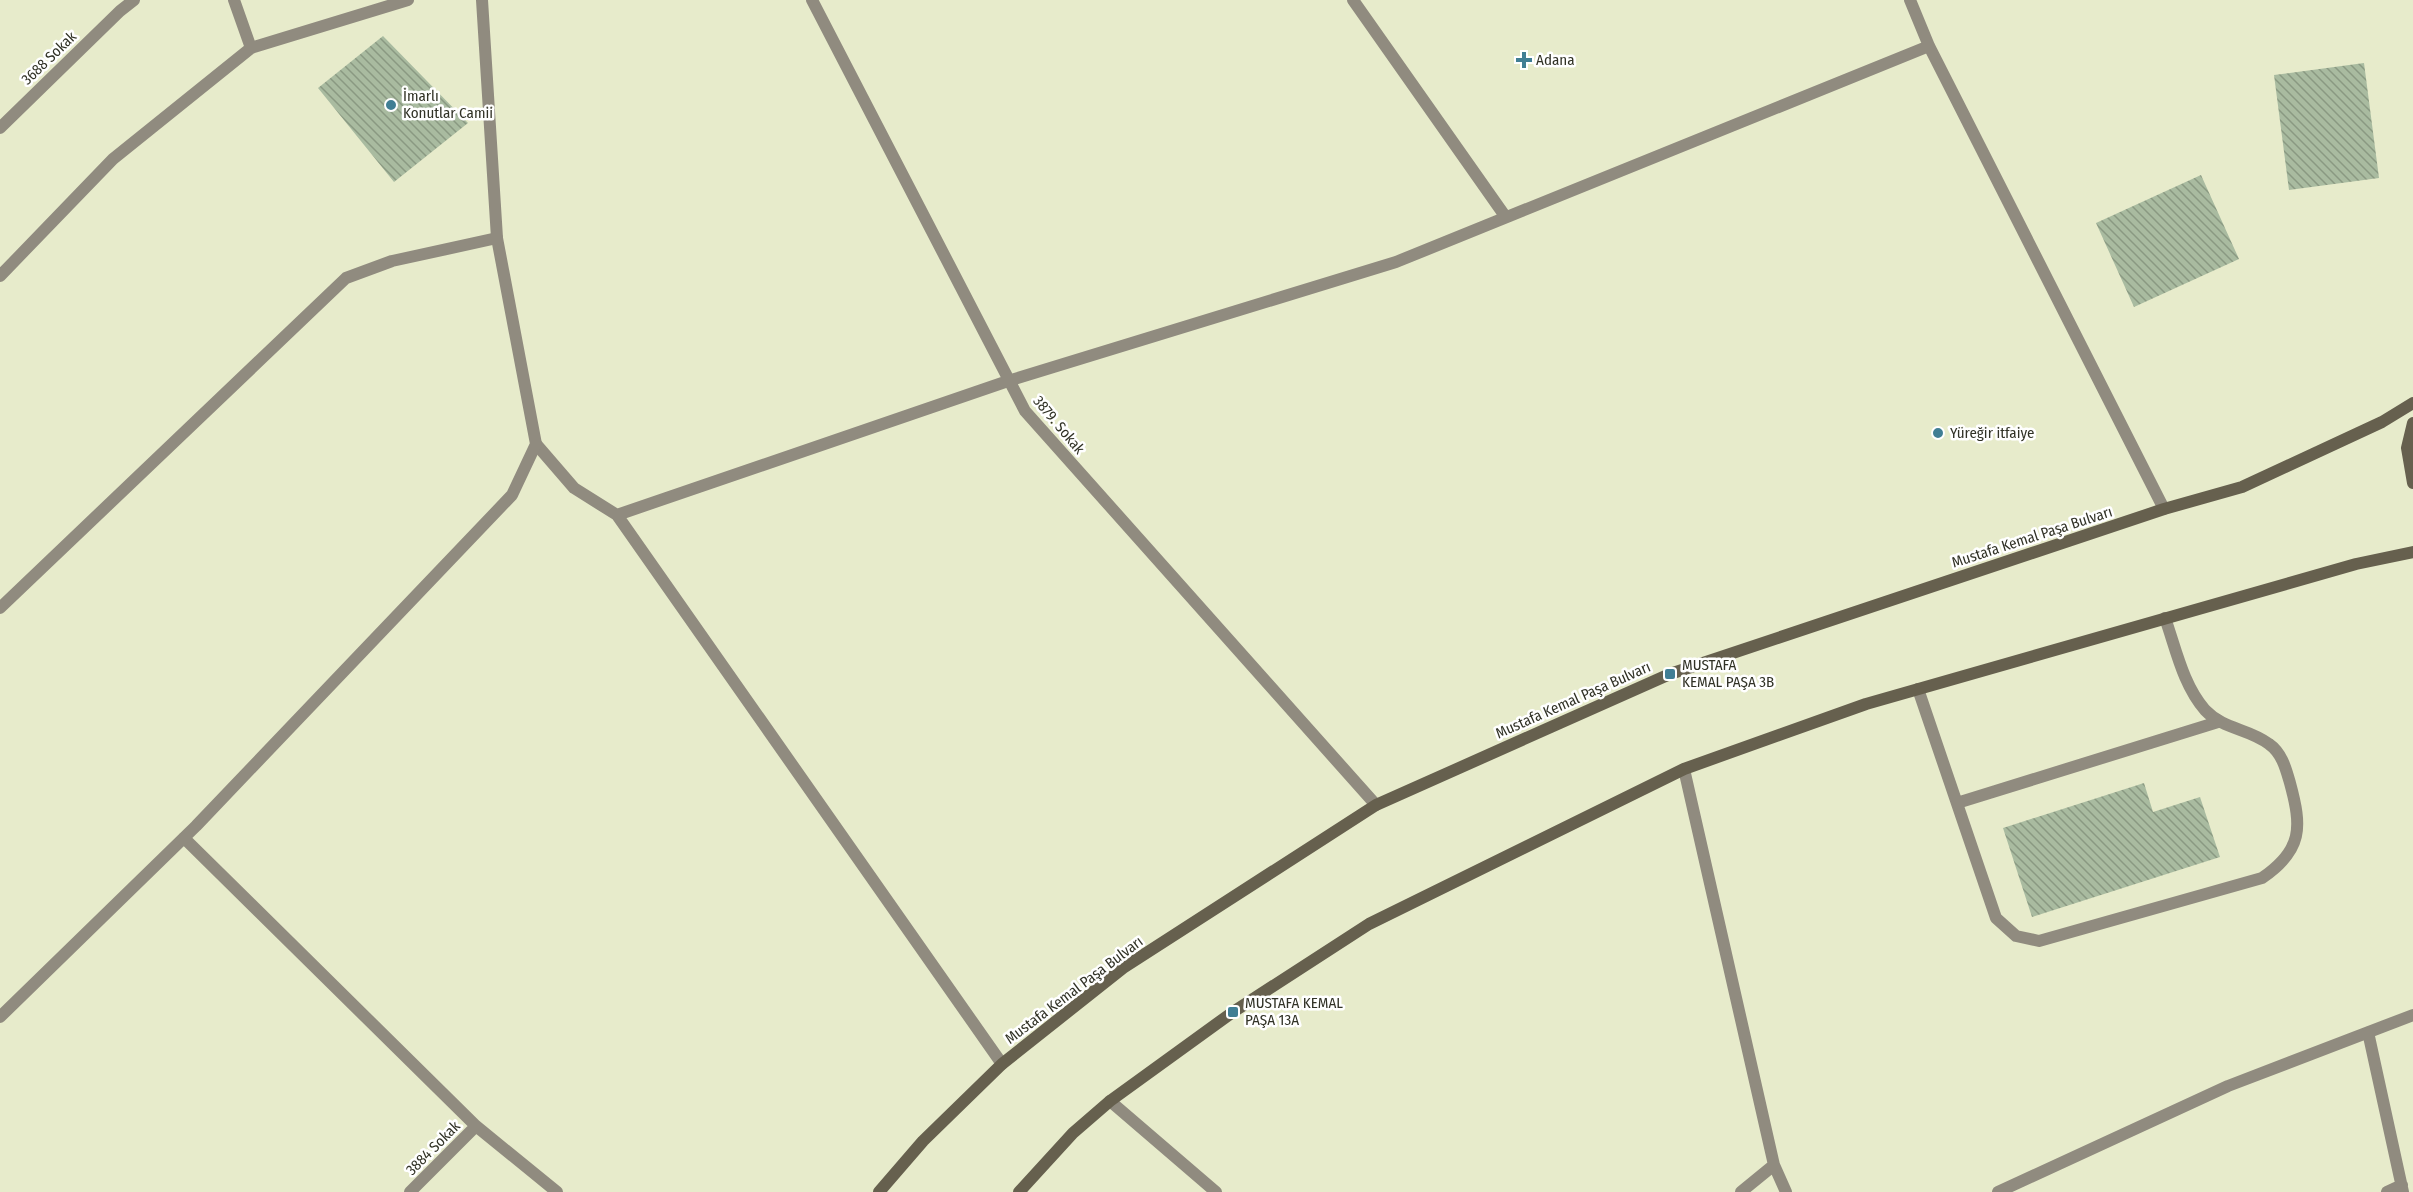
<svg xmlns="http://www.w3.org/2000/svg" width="2413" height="1192" font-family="'Fira Sans Condensed',sans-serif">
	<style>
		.building { fill: url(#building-back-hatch) }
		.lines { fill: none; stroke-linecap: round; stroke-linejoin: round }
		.service { stroke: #908b7f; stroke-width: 12 }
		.minor { stroke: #908b7f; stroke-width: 12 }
		.tertiary { stroke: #908b7f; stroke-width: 12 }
		.secondary { stroke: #66604e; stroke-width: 12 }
		.poi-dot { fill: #407e94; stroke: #fff; stroke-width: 2 }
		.labels { text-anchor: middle; stroke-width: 5; stroke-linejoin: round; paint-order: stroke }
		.street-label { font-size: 15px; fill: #313226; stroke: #fff }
		.poi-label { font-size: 15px; fill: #313226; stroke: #fff; text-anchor: start }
	</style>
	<defs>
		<pattern id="building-back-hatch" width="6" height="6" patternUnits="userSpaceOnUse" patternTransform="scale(1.5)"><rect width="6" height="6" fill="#a9bba0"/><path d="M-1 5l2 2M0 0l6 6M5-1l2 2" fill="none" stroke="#8a9982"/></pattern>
	</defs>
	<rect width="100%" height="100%" fill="#e7ebcb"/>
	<path class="building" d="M383,36L468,123L394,182L318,88Z
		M2364,63L2379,178L2289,190L2274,75Z
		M2201,175L2239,259L2134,307L2096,223Z
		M2144,783L2153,812L2200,797L2220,857L2032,917L2003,828Z"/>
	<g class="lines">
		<path class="service" d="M1918,689L1996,918L2016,936L2039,941L2262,878C2303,850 2302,827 2290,783C2286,769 2282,753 2269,744C2248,728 2224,730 2205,710C2183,685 2176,649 2165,618
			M1957,803L2218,722"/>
		<path class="minor" d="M234,0L251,48
			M812,0L1025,411L1376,805
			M1353,0L1505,216
			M1910,0L1929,46L2164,509
			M0,128L120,11L134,0
			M0,276L113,159L251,48L408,0
			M536,444L574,488L617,515L1002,1064
			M617,515L1008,381L1396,262L1929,46
			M0,608L346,278L392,261L497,238
			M1684,769L1774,1165L1786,1192
			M184,838L476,1126L557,1192
			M2368,1032L2403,1192
			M1110,1101L1216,1192
			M410,1192L476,1126
			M1741,1192L1774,1165
			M1998,1192L2228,1086L2413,1015
			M2387,1192L2402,1185"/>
		<path class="tertiary" d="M0,1017L196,826L512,495L536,444L497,238L482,0"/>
		<path class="secondary" d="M2413,423L2407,448L2413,483
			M879,1192L923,1141L1002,1064L1123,968L1376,805L1670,674L2164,509L2242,487L2382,422L2413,403
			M1019,1192L1073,1133L1110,1101L1233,1012L1369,924L1684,769L1866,704L2356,564L2413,552"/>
	</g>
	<g class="poi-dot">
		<path d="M1521 51h6v6h6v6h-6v6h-6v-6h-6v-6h6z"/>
		<circle cx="391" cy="105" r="6"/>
		<circle cx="1938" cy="433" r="6"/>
		<rect x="1664" y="668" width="12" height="12" rx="3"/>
		<rect x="1227" y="1006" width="12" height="12" rx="3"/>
	</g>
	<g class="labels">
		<g class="street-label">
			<text transform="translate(49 58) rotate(-44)" y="5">3688 Sokak</text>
			<text transform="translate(1059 425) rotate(50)" y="5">3879. Sokak</text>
			<text transform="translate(2032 537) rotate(-18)" y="5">Mustafa Kemal Paşa Bulvarı</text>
			<text transform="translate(1573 700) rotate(-24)" y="5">Mustafa Kemal Paşa Bulvarı</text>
			<text transform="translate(1074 990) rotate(-37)" y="5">Mustafa Kemal Paşa Bulvarı</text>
			<text transform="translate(433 1148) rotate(-45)" y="5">3884 Sokak</text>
		</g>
		<g class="poi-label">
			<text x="1536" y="65">Adana</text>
			<text x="403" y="101">İmarlı<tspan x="403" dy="17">Konutlar Camii</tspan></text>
			<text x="1950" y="438">Yüreğir itfaiye</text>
			<text x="1682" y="670">MUSTAFA<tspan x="1682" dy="17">KEMAL PAŞA 3B</tspan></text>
			<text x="1245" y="1008">MUSTAFA KEMAL<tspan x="1245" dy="17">PAŞA 13A</tspan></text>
		</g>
	</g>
</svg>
